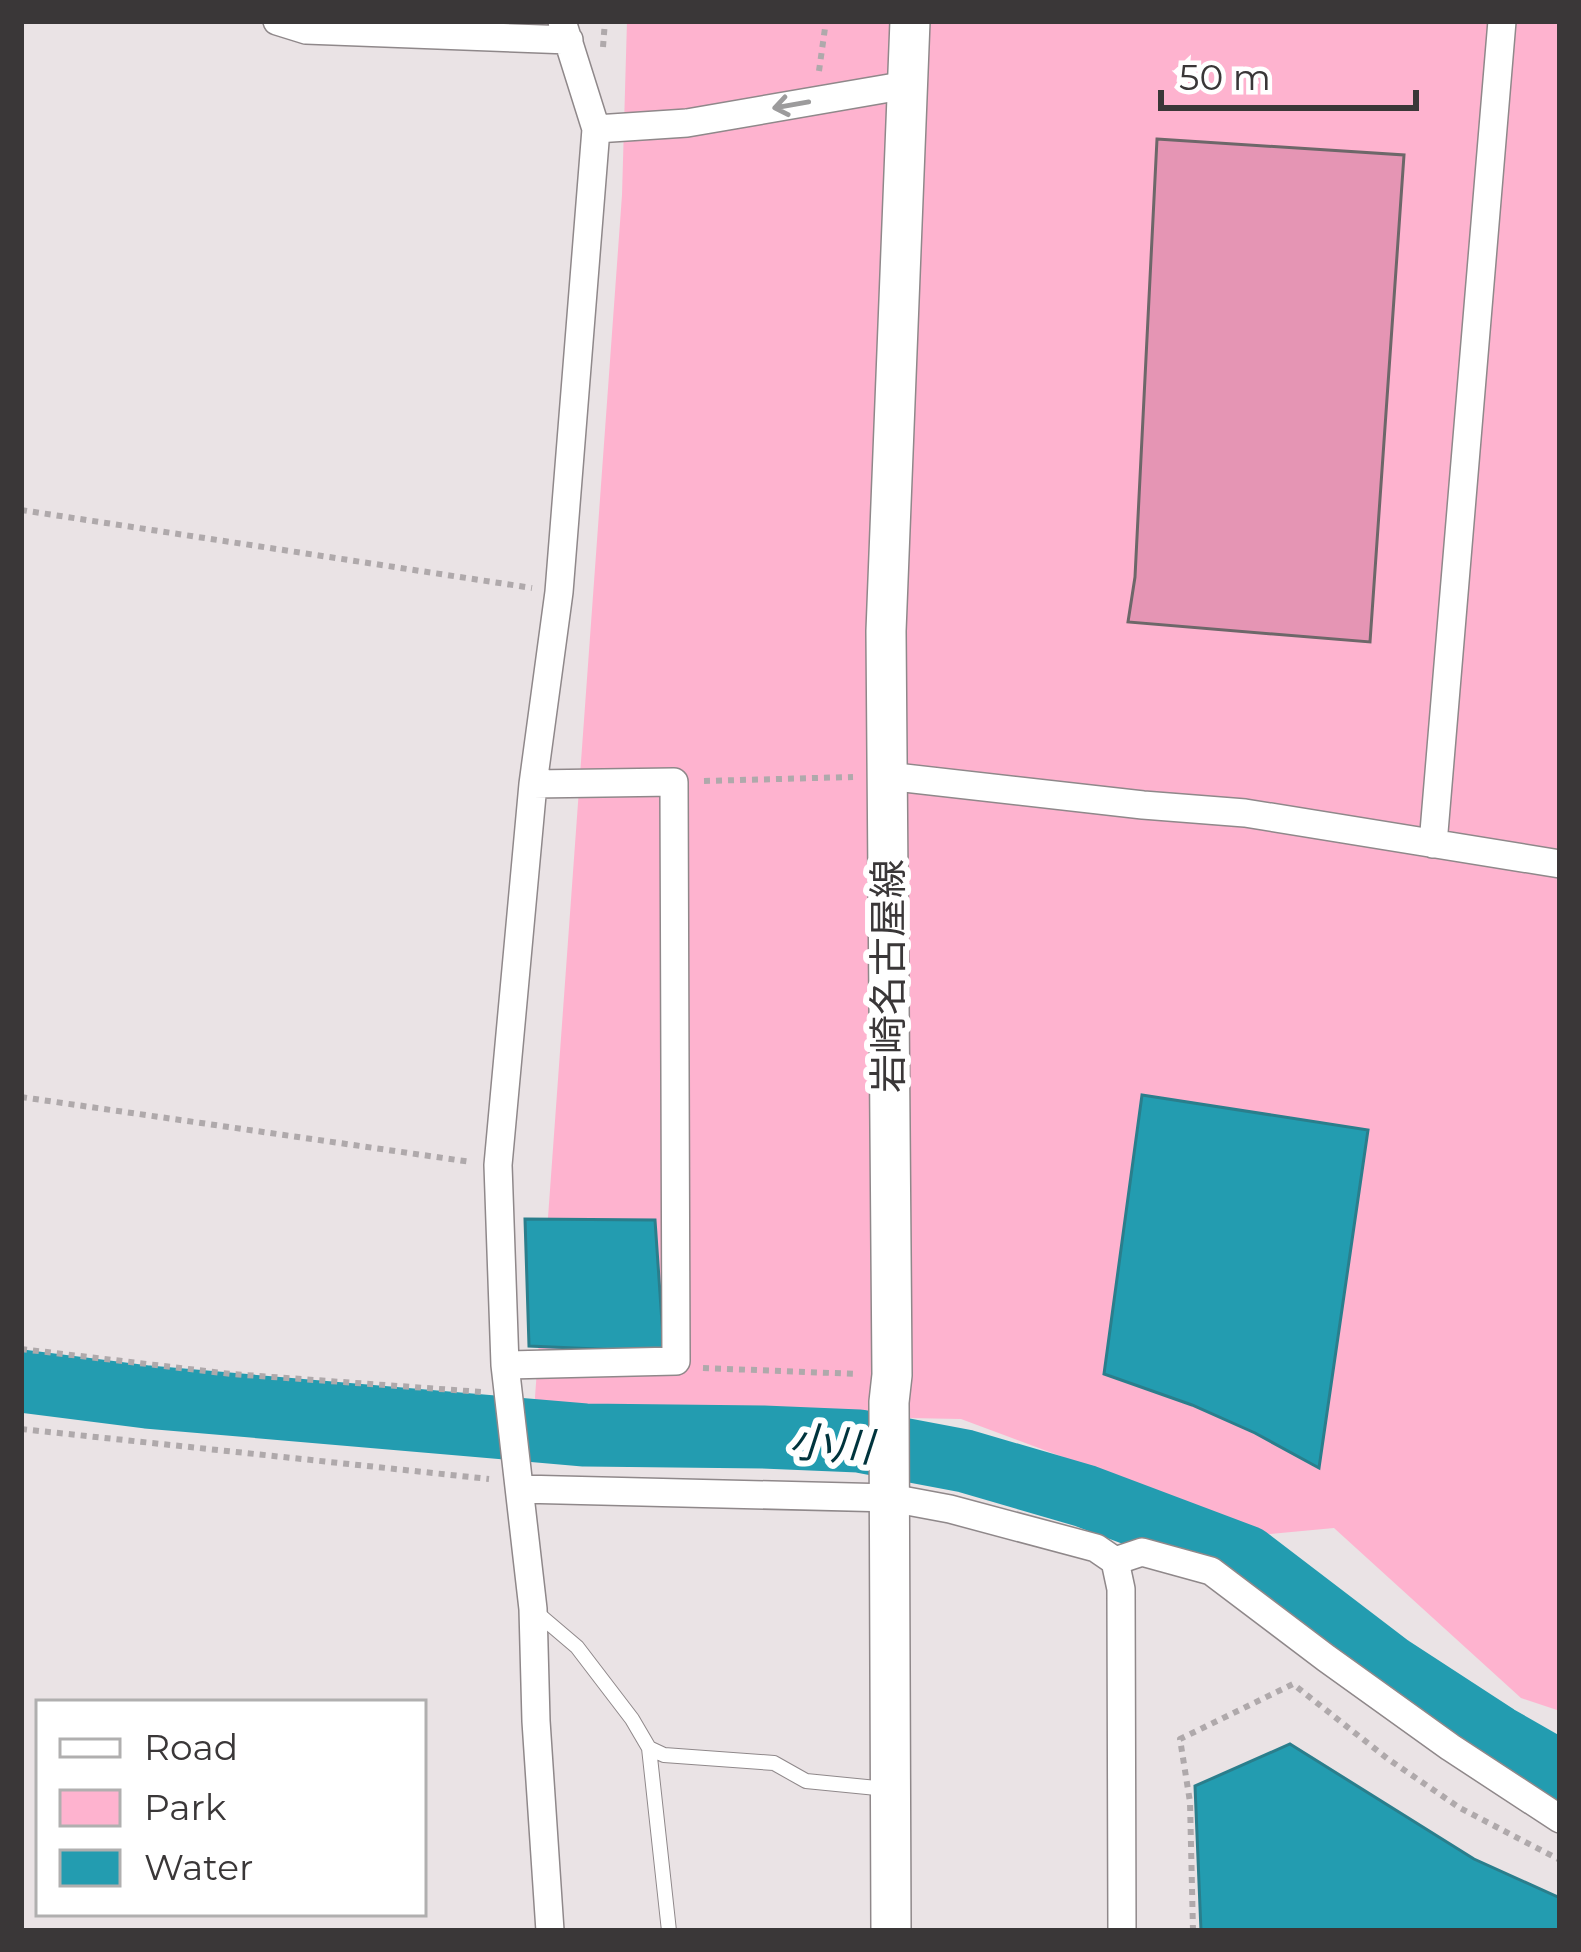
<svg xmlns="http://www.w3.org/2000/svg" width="1581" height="1952" font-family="Montserrat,'Noto Sans JP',sans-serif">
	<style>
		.green { fill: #feb3cf }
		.water { fill: #239cb0; stroke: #2a7e8c; stroke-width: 3 }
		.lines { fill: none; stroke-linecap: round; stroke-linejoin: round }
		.river { stroke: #239cb0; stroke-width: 63 }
		.building { fill: #e595b4; stroke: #6d6769; stroke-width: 3 }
		.lane-casing { stroke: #8f888a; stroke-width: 16 }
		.street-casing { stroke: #8f888a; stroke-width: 30 }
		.secondary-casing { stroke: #8f888a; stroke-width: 42 }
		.path { stroke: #afa9ab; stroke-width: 6; stroke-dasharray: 6 6; stroke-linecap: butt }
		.lane { stroke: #fff; stroke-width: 14 }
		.street { stroke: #fff; stroke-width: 27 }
		.secondary { stroke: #fff; stroke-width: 39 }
		.oneway { stroke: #9c9b9c }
		.labels { text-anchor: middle; stroke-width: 12; stroke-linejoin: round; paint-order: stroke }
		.street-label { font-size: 39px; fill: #3a3738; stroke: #fff }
		.water-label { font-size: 42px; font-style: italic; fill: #00343d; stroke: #fff }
	</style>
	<rect width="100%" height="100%" fill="#eae3e5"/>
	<path class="green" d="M627,21H1560V1711L1521,1698L1334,1528L1269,1534L961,1419L534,1411L622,195Z"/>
	<path class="water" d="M1142,1095L1368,1130L1319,1468L1255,1433L1192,1405L1104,1374Z
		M525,1219L655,1220L664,1352L529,1346Z
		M1290,1744L1474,1859L1560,1898V1931H1201L1195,1786Z"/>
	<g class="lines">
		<path class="river" d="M21,1381L147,1397L585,1435L763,1437L859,1441L965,1461L1085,1496L1247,1557L1391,1667L1497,1736L1560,1772"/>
	</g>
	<path class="building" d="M1157,139L1404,155L1370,642L1128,622L1135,577Z"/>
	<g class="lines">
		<g class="lane-casing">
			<path id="lane" d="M537,1613L577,1647L632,1719L649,1748L664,1755L774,1763L806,1781L887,1789
				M649,1748L669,1931"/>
		</g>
		<g class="street-casing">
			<path id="street" d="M277,21L306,30L569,40
				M596,129L687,123L907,85
				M887,776L1143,805L1245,813L1560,864
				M1433,844L1502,21
				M505,1365L676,1361L674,782L533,784
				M520,1489L891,1498L950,1509L1096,1548L1115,1561L1121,1589L1122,1931
				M1115,1561L1142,1552L1211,1571L1326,1658L1450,1747L1560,1819
				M550,1931L536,1721L533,1609L505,1365L498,1165L533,784L559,592L596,129L562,21"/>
		</g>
		<g class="secondary-casing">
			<path id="secondary" d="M891,1931L889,1402L892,1375L886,631L910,21"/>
		</g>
		<path class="path" d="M603,47L605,21
			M819,71L826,21
			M21,510L532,588
			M704,781L853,777
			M21,1097L471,1162
			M21,1349L231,1374L482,1392
			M703,1368L858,1374
			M21,1429L489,1479
			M1193,1931L1190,1802L1180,1739L1293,1684L1388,1759L1460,1808L1560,1860"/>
		<use href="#lane" class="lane"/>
		<use href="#street" class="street"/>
		<use href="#secondary" class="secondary"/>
	</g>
	<defs><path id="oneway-shaft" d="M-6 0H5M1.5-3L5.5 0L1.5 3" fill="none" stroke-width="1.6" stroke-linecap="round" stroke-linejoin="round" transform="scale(3)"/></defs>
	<use class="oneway" href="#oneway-shaft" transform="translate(791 105) rotate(170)"/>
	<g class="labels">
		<g class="street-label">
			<text transform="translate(888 976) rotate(-90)" y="14">岩崎名古屋線</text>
		</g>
		<g class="water-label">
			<text transform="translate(831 1444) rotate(4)" y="15">小川</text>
		</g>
	</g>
	<rect width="1581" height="1952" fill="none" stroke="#3a3738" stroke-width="48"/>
	<rect x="36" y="1700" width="390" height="216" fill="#ffffff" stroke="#b0afaf" stroke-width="3"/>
	<rect x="60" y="1739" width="60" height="18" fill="#ffffff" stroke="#b0afaf" stroke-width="3"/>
	<text x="144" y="1760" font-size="36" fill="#3a3738">Road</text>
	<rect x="60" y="1790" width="60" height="36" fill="#feb3cf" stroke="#b0afaf" stroke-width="3"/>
	<text x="144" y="1820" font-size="36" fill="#3a3738">Park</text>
	<rect x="60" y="1850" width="60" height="36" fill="#239cb0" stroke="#b0afaf" stroke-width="3"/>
	<text x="144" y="1880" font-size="36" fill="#3a3738">Water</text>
	<path d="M1161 90v18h255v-18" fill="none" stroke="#3a3738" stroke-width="6"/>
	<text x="1179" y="90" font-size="36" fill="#3a3738" stroke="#ffffff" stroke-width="9" paint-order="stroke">50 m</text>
</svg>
